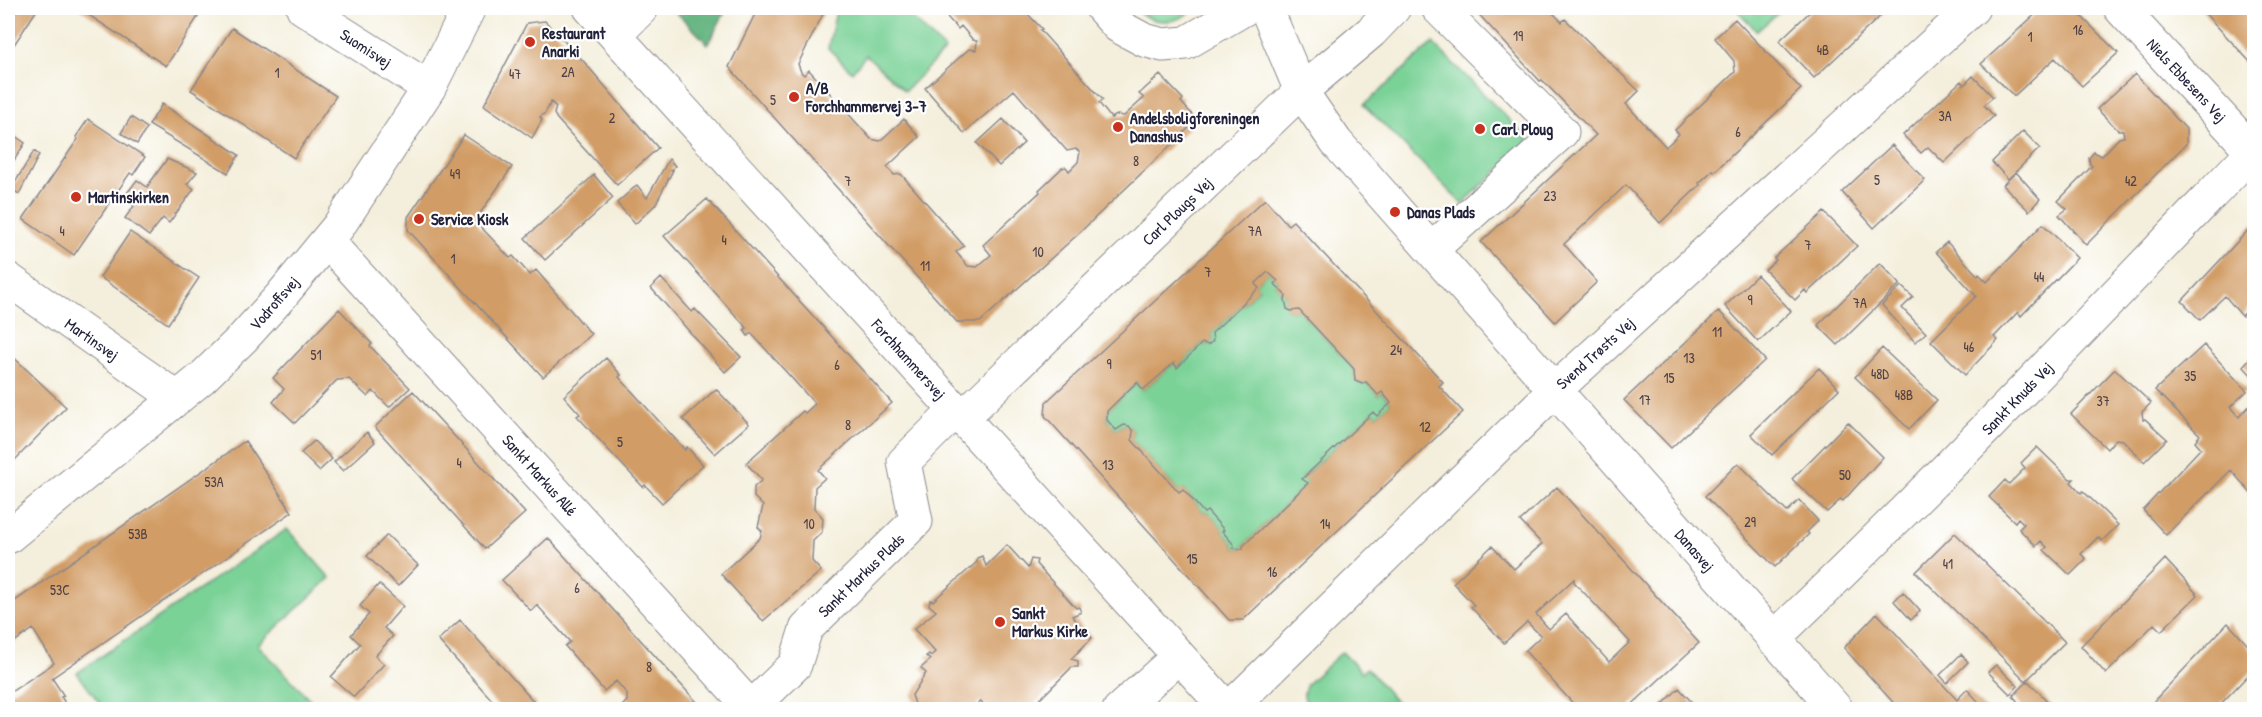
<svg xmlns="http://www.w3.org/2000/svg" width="2262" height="717" font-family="'Patrick Hand',sans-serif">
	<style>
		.green { fill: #7ad297; stroke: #4e7a69; stroke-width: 1.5 }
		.forest { fill: #63b480; stroke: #426b5e; stroke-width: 1.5 }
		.building { fill: #d19c65; fill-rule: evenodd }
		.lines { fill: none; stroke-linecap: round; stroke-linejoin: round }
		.minor-casing { stroke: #8b888c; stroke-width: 35 }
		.minor { stroke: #fff; stroke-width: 33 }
		.poi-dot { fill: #c8321e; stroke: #fff; stroke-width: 2 }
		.labels { text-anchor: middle; stroke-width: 4.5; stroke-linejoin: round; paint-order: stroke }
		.number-label { font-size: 14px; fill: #4e4046 }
		.poi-label { font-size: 16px; font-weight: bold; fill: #22223b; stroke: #fff; text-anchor: start }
		.street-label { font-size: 16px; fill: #22223b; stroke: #fff }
	</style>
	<rect width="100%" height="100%" fill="#fff"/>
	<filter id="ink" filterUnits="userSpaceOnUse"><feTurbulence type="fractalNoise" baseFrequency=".0167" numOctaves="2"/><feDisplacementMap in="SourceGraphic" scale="12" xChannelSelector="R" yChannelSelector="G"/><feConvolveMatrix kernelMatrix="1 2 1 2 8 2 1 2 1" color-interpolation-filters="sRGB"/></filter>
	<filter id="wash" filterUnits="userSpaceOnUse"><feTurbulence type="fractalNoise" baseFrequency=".008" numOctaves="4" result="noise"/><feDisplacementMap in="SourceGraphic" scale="24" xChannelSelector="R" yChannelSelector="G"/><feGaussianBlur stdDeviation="1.35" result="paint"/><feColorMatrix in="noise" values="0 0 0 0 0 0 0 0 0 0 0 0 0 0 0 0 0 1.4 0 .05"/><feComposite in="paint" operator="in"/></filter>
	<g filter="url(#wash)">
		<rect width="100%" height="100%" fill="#f4efdc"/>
		<path class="green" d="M839,8H902L945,50L905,91L866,55L852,72L828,48L836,11Z
			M1135,8H1193C1178,26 1150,25 1135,8Z
			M1735,8H1784L1757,31Z
			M1433,43L1530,141L1462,204L1364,105Z
			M1268,272L1278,281L1275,284L1286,296L1285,300L1287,309L1291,311L1299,310L1354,369L1355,381L1362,384L1366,382L1378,395L1382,392L1391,403L1377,416L1373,412L1302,478L1308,483L1243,546V549L1233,548L1234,545L1222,531L1223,529L1207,511L1204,513L1183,489L1179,492L1132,440L1133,431L1129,426L1124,425L1116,430L1107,420V411L1137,382L1143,390L1174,363L1178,367L1202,343L1208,345L1213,341L1212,333L1259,289L1255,284Z
			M287,529L330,578L258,645L319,709H104L77,673Z
			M1342,652L1362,672L1367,668L1402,709H1312C1304,701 1301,695 1307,684Z"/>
		<path class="forest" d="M672,8H727L708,44Z"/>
		<g id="blocks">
			<path class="building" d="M8,8H38L8,54Z
				M78,8H202L203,9L166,66Z
				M758,8H826L798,64L801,72L804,75L809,70L871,139L880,141L904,119L919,137L887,167L894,175L901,174L964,246L956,252L968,266L977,267L991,255L983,245L1040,192L1039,190L1062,168L1066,167L1069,171L1078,162L1080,152L1076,149L1067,151L1014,90L964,133L925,88L969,49L976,50L977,41L973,40L961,26L958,29L939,8H1022L1042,29L1040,30L1103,100L1099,103L1111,118L1117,115L1124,116L1144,98L1139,94L1160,75L1183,99L1181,102L1197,120L1076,236L980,322H957L729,67Z
				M1473,8H1559L1553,13L1562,22L1565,19L1639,91L1626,104L1666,147L1679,134L1675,130L1735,72L1734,61L1715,38L1735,19L1801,89L1714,172L1713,170L1699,183L1700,185L1660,223L1626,185L1564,244L1597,282L1555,322L1481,242L1596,135L1542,80L1540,81Z
				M1814,8H1889L1814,78L1779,41Z
				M2042,8H2076V11L2118,53L2082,86L2055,58L2014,96L1981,64Z
				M2200,8H2252L2254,10V66Z
				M545,21L585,63L658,148L617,185L557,119L554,114L556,107L551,102L545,113L540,117L542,120L532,138L484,105L527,23Z
				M232,28L336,96L294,158L191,90Z
				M2135,74L2186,129V144L2086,245L2059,215L2067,209L2058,201L2092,166L2090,164L2089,158L2094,152L2102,156L2119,138L2124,137L2123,130H2118L2097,109Z
				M1973,76L1993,97L1984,105L1994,116L1944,163L1928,147L1921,153L1903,135L1961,81L1964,85Z
				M162,104L239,155L228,173L149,125Z
				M131,117L147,128L137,144L121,133Z
				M88,119L145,157L133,175L130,173L74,255L23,219L78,139L76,137Z
				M1003,119L1024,143L999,166L977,143Z
				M8,131L25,143L8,170Z
				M2023,131L2040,148L2008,179L1992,162Z
				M464,135L512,167L479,215V225L510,258L513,256L530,275L536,270L591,334L543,377L408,230V217Z
				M1892,145L1925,180L1874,228L1842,192Z
				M34,151L39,155L19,194L11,189Z
				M167,159L197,172L187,184L194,189L169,223L163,218L149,236L125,218L134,206L124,197L137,180L147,187Z
				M669,159L675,166L671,170H673L655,205L635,224L617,203L637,185L647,198Z
				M2016,172L2040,199L2029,211L2003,185Z
				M594,175L613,198L545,260L525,238Z
				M707,199L892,403L818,470L825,478L815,487L814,508L823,518L822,532L813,541L812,561L821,571L763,621L721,574L760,538L762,531L758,527L763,506L754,497V487L762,480L746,463L803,411L805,413L815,404L751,333L748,336L744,330L747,328L664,236Z
				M1265,199L1288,225L1293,221L1443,382L1439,386L1463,412L1243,620H1229L1045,416L1046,402ZM1268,272L1278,281L1275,284L1286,296L1285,300L1287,309L1291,311L1299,310L1354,369L1355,381L1362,384L1366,382L1378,395L1382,392L1391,403L1377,416L1373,412L1302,479L1308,483L1243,546V549L1233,548L1234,545L1222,531L1224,530L1207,511L1204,513L1183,489L1179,492L1132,440L1133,431L1129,426L1124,425L1116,430L1107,420V411L1137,382L1143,390L1174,363L1177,368L1202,343L1208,345L1213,341L1212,333L1259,288L1255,284Z
				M1824,212L1857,246L1807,293L1805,290L1795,300L1765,270L1776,260L1774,258Z
				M2043,224L2077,258L2021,316L2018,312L1994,337L1998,340L1965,375L1931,341L1976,296L1936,252L1947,242L1978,276L1979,274L1987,282Z
				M2254,224V303L2242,316L2225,296L2200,320L2182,301Z
				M130,232L199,278L168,324L100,277Z
				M1880,263L1900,284L1838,345L1818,325Z
				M1757,275L1791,311L1758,342L1725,306Z
				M661,278L692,312L695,309L741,357L725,372L651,288Z
				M1901,286L1913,297L1902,308L1926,333L1915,342L1882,305Z
				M339,309L372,344L370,346L410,388L389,407L373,391L368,397L349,379L337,380L295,423L273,402L284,389L273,378Z
				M1719,311L1765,360L1671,448L1624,400Z
				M2204,345L2247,391L2230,407L2239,417L2254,401V497L2231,470L2166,535L2143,510L2201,448L2195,441L2200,435L2155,390Z
				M1882,348L1937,400L1909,429L1855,377Z
				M8,352L66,407L15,460L8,452Z
				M2254,354V378L2243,366Z
				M606,358L621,375L619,377L685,450L687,447L703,465L662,503L645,485L643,487L577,416L580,414L564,396Z
				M1819,368L1839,389L1772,455L1751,434Z
				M2115,369L2151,403L2142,412L2143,420L2145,419L2167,439L2144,462L2123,440L2116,439L2107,449L2071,414Z
				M716,389L749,424L715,454L683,419Z
				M413,391L525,513L485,549L375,427Z
				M1848,422L1883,457L1843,501L1841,499L1827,512L1792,479Z
				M367,432L375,442L343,471L334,462Z
				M245,441L292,512L52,678L64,696L61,697L64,701L62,710H8V694L54,663L33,629L8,646V606Z
				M314,441L332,459L319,471L301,453Z
				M2037,447L2070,479H2074L2071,482L2081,493L2083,491L2118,525L2102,541L2098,537L2081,554L2086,559L2070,575L2044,550L2047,547L2041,541L2036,546L2019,529L2024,524L2018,518L2015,522L1989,497L2005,480L2009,484L2025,468L2021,463Z
				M1738,463L1787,512L1799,500L1818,521L1807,532L1809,534L1775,567L1705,496Z
				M1557,487L1699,643L1626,710H1579L1525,651L1541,636L1527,622L1504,643L1471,607L1474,605L1453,583L1492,546L1514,569L1542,544L1520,521ZM1574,579V582L1630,642L1609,662L1566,614L1549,629L1536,614Z
				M1955,533L2065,642L2026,681L1916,572Z
				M387,535L418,565L398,586L367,556Z
				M548,538L704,710H618L627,701V694L616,681L604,691L565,646L570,642L537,605L531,611L502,580Z
				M1007,545L1028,568L1031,559L1037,560L1036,564L1076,608L1079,607L1081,612L1072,616L1092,638L1071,659L1078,661V667H1072L1029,710H1023L1024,706L1022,703L1015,710H988L980,701L974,710L971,706L966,710H959L957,707L953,710H917L912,695L926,673L921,668L930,660L926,656L929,654L931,656L935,652L914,629L936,611L929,605L930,600L933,601L977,562V558L982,556L986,566Z
				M2165,559L2198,595L2161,631L2154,624L2106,674L2081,646Z
				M379,584L403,606L384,628L393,636L375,656L384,664L354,697L331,677L360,644L351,635L369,614L360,606Z
				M1903,592L1920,611L1911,620L1894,601Z
				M1877,613L1957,700L1967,689L1986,710H1900L1844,648Z
				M460,620L536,704L530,710H501L438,640Z
				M2228,623L2254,652V669L2215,710H2157L2151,704Z
				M1961,654L1968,662L1947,683L1940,675Z
				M1996,665L2018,686L2010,694L1988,672Z
				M2028,681L2056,710H2025L2013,696Z
				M1679,688L1699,710H1657Z"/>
		</g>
	</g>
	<g filter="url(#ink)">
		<use href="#blocks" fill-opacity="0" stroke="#8b888c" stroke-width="1.5"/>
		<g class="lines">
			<g class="minor-casing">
				<path id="minor" d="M303,8L429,88
					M590,8L1228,710
					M1102,8L1118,26L1144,40L1163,45L1186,43L1246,8
					M1266,8L1301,91L1336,142L1837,710
					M2120,8L2254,153
					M615,35L642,8
					M327,241L753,710
					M1432,249L1562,132L1438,8
					M8,279L177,398
					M963,417L1301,91L1371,32L1394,8
					M8,537L202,378L243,338L281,296L338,227L429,88L469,8
					M1773,639C1939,481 2096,315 2254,150
					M749,710L795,665L806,629L916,521L904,462L956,410
					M1119,710L1179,656
					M1228,710L1555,390L1973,8"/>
			</g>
			<use href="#minor" class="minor"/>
		</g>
	</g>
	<g class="poi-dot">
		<circle cx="530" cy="42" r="6"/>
		<circle cx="794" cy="97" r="6"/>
		<circle cx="1118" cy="127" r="6"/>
		<circle cx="1480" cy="129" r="6"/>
		<circle cx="76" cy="197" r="6"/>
		<circle cx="1395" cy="212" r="6"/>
		<circle cx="419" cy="219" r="6"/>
		<circle cx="1000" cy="622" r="6"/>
	</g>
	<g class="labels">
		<g class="number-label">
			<text x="2078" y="35">16</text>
			<text x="1518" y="41">19</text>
			<text x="2030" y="42">1</text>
			<text x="1823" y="55">4B</text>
			<text x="568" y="77">2A</text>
			<text x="277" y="78">1</text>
			<text x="515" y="79">47</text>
			<text x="773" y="105">5</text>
			<text x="1945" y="121">3A</text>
			<text x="612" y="123">2</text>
			<text x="1738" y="137">6</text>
			<text x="1136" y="166">8</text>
			<text x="455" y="179">49</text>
			<text x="1877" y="185">5</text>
			<text x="848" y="186">7</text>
			<text x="2131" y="186">42</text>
			<text x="1550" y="201">23</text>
			<text x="62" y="236">4</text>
			<text x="1255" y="236">7A</text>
			<text x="724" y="245">4</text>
			<text x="1808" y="250">7</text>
			<text x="1038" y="257">10</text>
			<text x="453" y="264">1</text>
			<text x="925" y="271">11</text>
			<text x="1208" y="277">7</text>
			<text x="2039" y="282">44</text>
			<text x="1750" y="305">9</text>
			<text x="1860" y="308">7A</text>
			<text x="1717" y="337">11</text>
			<text x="1969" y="352">46</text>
			<text x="1396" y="355">24</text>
			<text x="316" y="360">51</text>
			<text x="1689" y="363">13</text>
			<text x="1109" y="369">9</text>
			<text x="837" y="370">6</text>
			<text x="1880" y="379">48D</text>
			<text x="2190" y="381">35</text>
			<text x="1669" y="383">15</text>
			<text x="1904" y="400">48B</text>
			<text x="1645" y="405">17</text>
			<text x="2103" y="406">37</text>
			<text x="848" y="430">8</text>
			<text x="1425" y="432">12</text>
			<text x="620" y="447">5</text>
			<text x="459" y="468">4</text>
			<text x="1108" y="470">13</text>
			<text x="1845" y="480">50</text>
			<text x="214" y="487">53A</text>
			<text x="1750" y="527">29</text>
			<text x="809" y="529">10</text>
			<text x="1325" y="529">14</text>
			<text x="138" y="539">53B</text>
			<text x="1192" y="564">15</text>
			<text x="1948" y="569">41</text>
			<text x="1272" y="577">16</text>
			<text x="577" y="593">6</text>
			<text x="60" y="595">53C</text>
			<text x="649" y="672">8</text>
		</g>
		<g class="poi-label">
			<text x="542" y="39">Restaurant<tspan x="542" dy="18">Anarki</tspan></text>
			<text x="806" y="94">A/B<tspan x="806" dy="18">Forchhammervej 3-7</tspan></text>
			<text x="1130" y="124">Andelsboligforeningen<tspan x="1130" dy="18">Danashus</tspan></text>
			<text x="1492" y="135">Carl Ploug</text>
			<text x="88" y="203">Martinskirken</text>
			<text x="1407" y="218">Danas Plads</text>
			<text x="431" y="225">Service Kiosk</text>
			<text x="1012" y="619">Sankt<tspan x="1012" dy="18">Markus Kirke</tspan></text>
		</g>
		<g class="street-label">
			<text transform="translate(366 48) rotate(33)" y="6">Suomisvej</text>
			<text transform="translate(2187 80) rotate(47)" y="6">Niels Ebbesens Vej</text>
			<text transform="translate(1177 211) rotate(-44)" y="6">Carl Plougs Vej</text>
			<text transform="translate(274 303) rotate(-49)" y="6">Vodroffsvej</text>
			<text transform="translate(92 339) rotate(35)" y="6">Martinsvej</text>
			<text transform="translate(1595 353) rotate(-42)" y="6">Svend Trøsts Vej</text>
			<text transform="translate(909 359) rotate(48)" y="6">Forchhammersvej</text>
			<text transform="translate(2017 398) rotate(-46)" y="6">Sankt Knuds Vej</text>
			<text transform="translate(540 475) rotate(48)" y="6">Sankt Markus Allé</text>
			<text transform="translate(1695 550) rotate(49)" y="6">Danasvej</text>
			<text transform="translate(861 575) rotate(-44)" y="6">Sankt Markus Plads</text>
		</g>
	</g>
	<rect width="2262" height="717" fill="none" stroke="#fff" stroke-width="30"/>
</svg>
